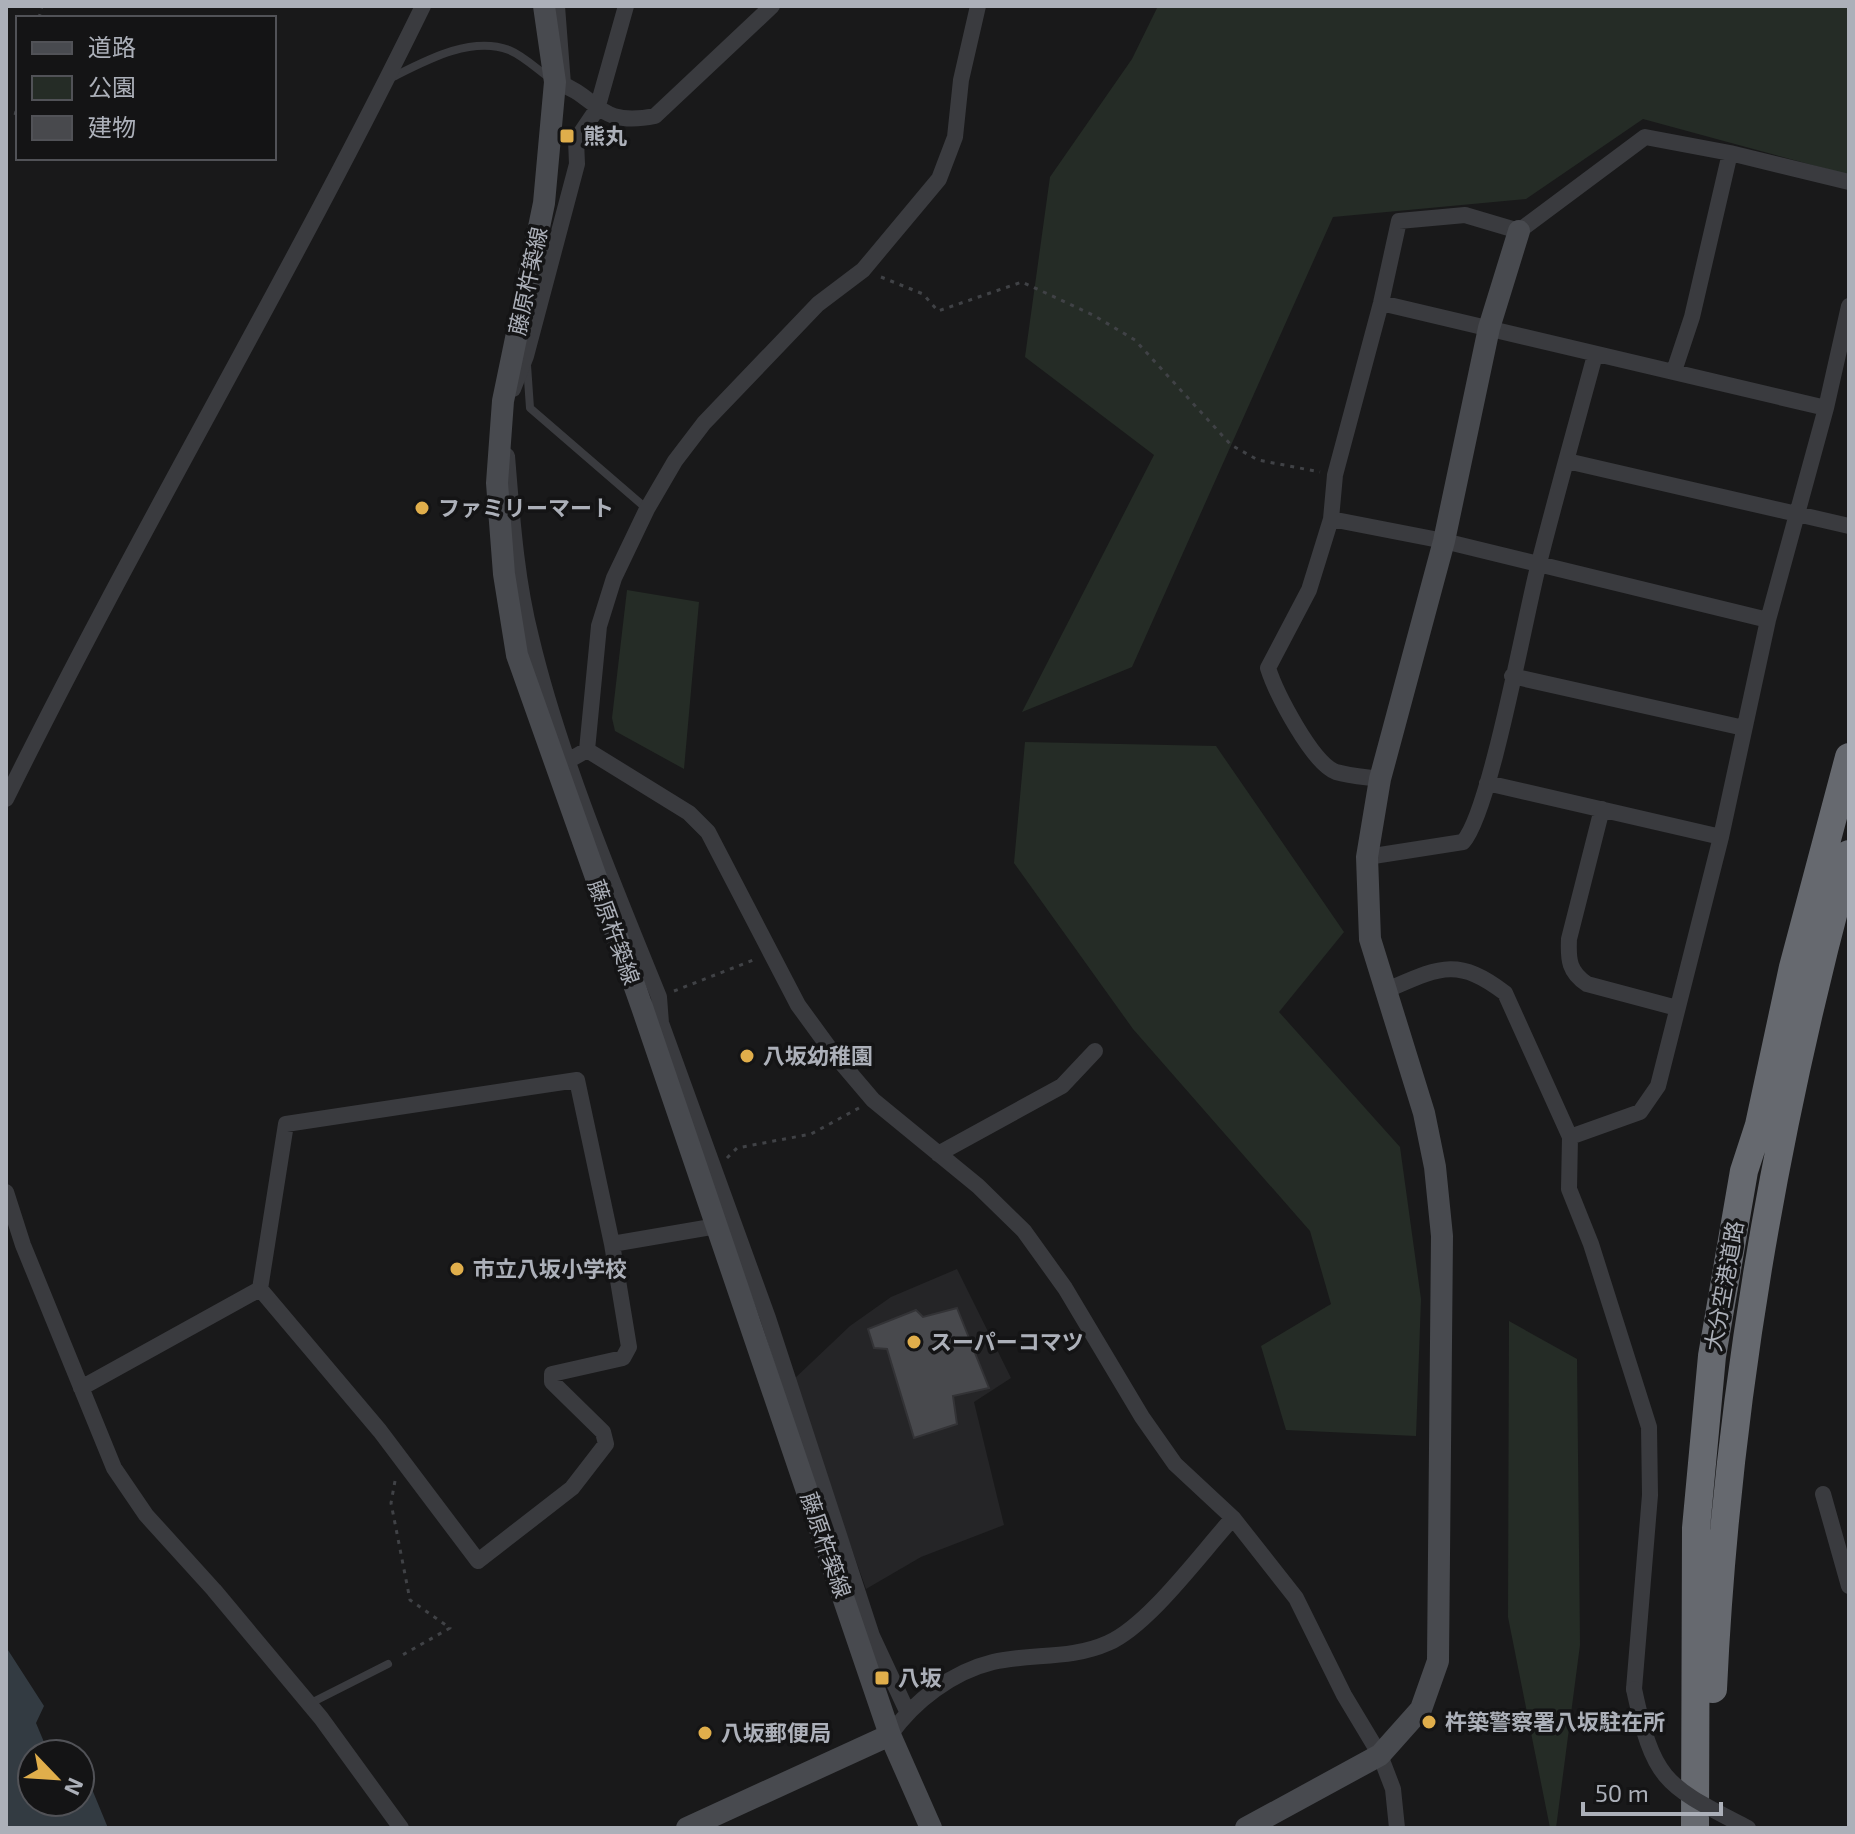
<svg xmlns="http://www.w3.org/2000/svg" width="1855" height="1834" font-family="'Exo 2','Noto Sans JP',sans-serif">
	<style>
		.built { fill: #252527 }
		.green { fill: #252c26 }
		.water { fill: #333b42 }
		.building { fill: #48494d; stroke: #333336; stroke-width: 2 }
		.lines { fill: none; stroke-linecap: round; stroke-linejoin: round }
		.path { stroke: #404246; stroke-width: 3; stroke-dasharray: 4 6; stroke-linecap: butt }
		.lane { stroke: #3a3b3f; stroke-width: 8 }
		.street { stroke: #3a3b3f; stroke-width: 16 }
		.secondary { stroke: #484a4f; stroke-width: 22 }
		.highway { stroke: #66696f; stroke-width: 28 }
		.street-bridge { stroke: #3a3b3f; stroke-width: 16 }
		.poi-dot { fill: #e0ae4b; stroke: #141415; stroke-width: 3 }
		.labels { text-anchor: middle; stroke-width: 7; stroke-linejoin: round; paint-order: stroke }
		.poi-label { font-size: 22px; font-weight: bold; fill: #acb0b9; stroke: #141415; text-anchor: start }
		.street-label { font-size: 22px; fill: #acb0b9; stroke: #141415 }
	</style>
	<rect width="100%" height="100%" fill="#19191a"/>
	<path class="built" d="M957,1269L1011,1378L974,1402L1004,1525L921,1557L866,1589L792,1381L850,1326L891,1297Z"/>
	<path class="green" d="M1158,6H1849V175L1643,119L1526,199L1333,217L1132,667L1022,712L1154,455L1025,357L1050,177L1132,59Z
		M627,590L699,602L684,769L615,731L612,718Z
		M1025,742L1216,746L1344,932L1279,1012L1400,1147L1421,1299L1416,1436L1286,1430L1261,1346L1331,1304L1310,1231L1133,1029L1014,863Z
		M1509,1321L1577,1359L1580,1645L1556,1828H1550L1508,1617Z"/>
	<path class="water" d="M6,1647L44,1706L36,1723L49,1754H32V1802H80V1760L108,1828H6Z"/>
	<path class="building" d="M957,1308L989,1388L953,1396L957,1424L914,1438L887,1349L874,1348L868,1329L916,1310L923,1317Z"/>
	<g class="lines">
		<path class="path" d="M39,18L42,6
			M15,115L18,104
			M881,277L923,294L938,311L1022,282L1093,315L1135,340L1231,445L1258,460L1320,472
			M674,991L756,959
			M727,1158L737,1148L811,1134L859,1108
			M395,1481L391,1503L410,1600L450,1628L399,1657"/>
		<path class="lane" d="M389,79C423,62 470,35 509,50C524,56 539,71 551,79
			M527,365L530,408L647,509
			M309,1704L388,1664"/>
		<path class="street" d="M557,6L563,84
			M555,82C599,95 595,128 655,116L772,6
			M1381,303L1826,408
			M1674,371L1692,317L1730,153
			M513,389L526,356L577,164L576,140L597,109L626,6
			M507,456C512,516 516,578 531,637C559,755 613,884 659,997L661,1023L768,1318L872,1636L907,1711
			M1567,461L1849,526
			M1331,519L1444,541L1768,620
			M1512,676L1744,728
			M587,750L599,626L614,578L647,509L675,461L704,423L818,304L863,270L939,179L955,137L961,80L978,6
			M559,766L587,750L689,813L708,832L798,1005L833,1053L873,1100L978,1186L1024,1231L1065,1288L1142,1417L1175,1464L1233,1518L1296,1598L1344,1695L1380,1755L1393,1789L1397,1828
			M1380,779C1366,777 1350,776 1336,772C1312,763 1276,693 1268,668L1309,590L1331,519L1335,475L1381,303L1399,221L1465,215L1519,231L1645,137L1730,153L1849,182
			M1487,783L1721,837
			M6,799C138,531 292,274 423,6
			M1602,809L1569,939C1568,960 1569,972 1587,984L1677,1008
			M1367,857L1463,842C1490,813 1525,617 1538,567C1556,496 1576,425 1595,355
			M1387,990C1438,968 1457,956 1505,993L1570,1137L1569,1189L1591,1244L1649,1427L1650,1495L1634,1689
			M1570,1137L1640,1112L1658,1086L1721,837L1768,620L1826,408L1849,306
			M938,1154L1062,1086L1095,1051
			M6,1192L23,1245L114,1468L146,1515L214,1590L321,1718L401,1828
			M260,1289L286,1124L577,1080L612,1244L717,1226
			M81,1388L260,1289L380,1431L478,1561L572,1488L606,1444L603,1432L552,1382V1374L623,1358L629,1347L612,1244
			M1823,1494L1849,1586
			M890,1735C914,1701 952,1672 993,1662C1032,1653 1070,1660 1108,1643C1149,1625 1201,1553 1233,1518"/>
		<path class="secondary" d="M544,6L555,82L544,203L503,401L497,483L504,574L517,655L642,1007L890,1735L931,1828
			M687,1828L890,1735
			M1246,1828L1380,1755L1421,1709L1438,1661L1442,1236L1435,1167L1424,1113L1370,939L1367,857L1380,779L1444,541L1489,328L1519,231"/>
		<path class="highway" d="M1713,1689C1726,1408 1775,1126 1849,854
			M1695,1828L1696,1528L1712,1356L1744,1171L1759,1125L1793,967L1849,757"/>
		<path class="street-bridge" d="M1634,1689C1654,1783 1665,1785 1748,1828"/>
	</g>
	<g class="poi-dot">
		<rect x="559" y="128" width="16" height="16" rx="4"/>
		<circle cx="422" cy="508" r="8"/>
		<circle cx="747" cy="1056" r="8"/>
		<circle cx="457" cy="1269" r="8"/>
		<circle cx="914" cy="1342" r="8"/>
		<rect x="874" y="1670" width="16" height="16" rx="4"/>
		<circle cx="1429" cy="1722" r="8"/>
		<circle cx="705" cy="1733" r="8"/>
	</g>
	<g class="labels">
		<g class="poi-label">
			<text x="583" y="144">熊丸</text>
			<text x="438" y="516">ファミリーマート</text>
			<text x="763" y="1064">八坂幼稚園</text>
			<text x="473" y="1277">市立八坂小学校</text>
			<text x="930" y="1350">スーパーコマツ</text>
			<text x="898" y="1686">八坂</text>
			<text x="1445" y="1730">杵築警察署八坂駐在所</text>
			<text x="721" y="1741">八坂郵便局</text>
		</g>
		<g class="street-label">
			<text transform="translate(528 281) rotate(-78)" y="8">藤原杵築線</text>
			<text transform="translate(614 932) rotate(70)" y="8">藤原杵築線</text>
			<text transform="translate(1724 1286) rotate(-80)" y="8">大分空港道路</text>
			<text transform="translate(826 1545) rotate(71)" y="8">藤原杵築線</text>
		</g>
	</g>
	<rect width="1855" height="1834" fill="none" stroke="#acb0b9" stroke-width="16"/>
	<rect x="16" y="16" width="260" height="144" fill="#141415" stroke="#515257" stroke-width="2"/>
	<rect x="32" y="42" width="40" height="12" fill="#484a4f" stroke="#515257" stroke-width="2"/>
	<text x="88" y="56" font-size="24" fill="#acb0b9">道路</text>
	<rect x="32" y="76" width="40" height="24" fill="#252c26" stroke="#515257" stroke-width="2"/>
	<text x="88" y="96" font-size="24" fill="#acb0b9">公園</text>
	<rect x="32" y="116" width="40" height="24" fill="#48494d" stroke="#515257" stroke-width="2"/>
	<text x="88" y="136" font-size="24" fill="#acb0b9">建物</text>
	<g transform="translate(56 1778) rotate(115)"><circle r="38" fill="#141415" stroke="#515257" stroke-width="2"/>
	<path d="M0-6L14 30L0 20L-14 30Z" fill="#e0ae4b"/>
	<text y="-12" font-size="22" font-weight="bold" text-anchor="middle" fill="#acb0b9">N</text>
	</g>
	<path d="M1583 1802v12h138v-12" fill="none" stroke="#acb0b9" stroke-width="4"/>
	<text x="1595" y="1802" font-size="24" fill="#acb0b9" stroke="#141415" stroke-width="6" paint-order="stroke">50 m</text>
</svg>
